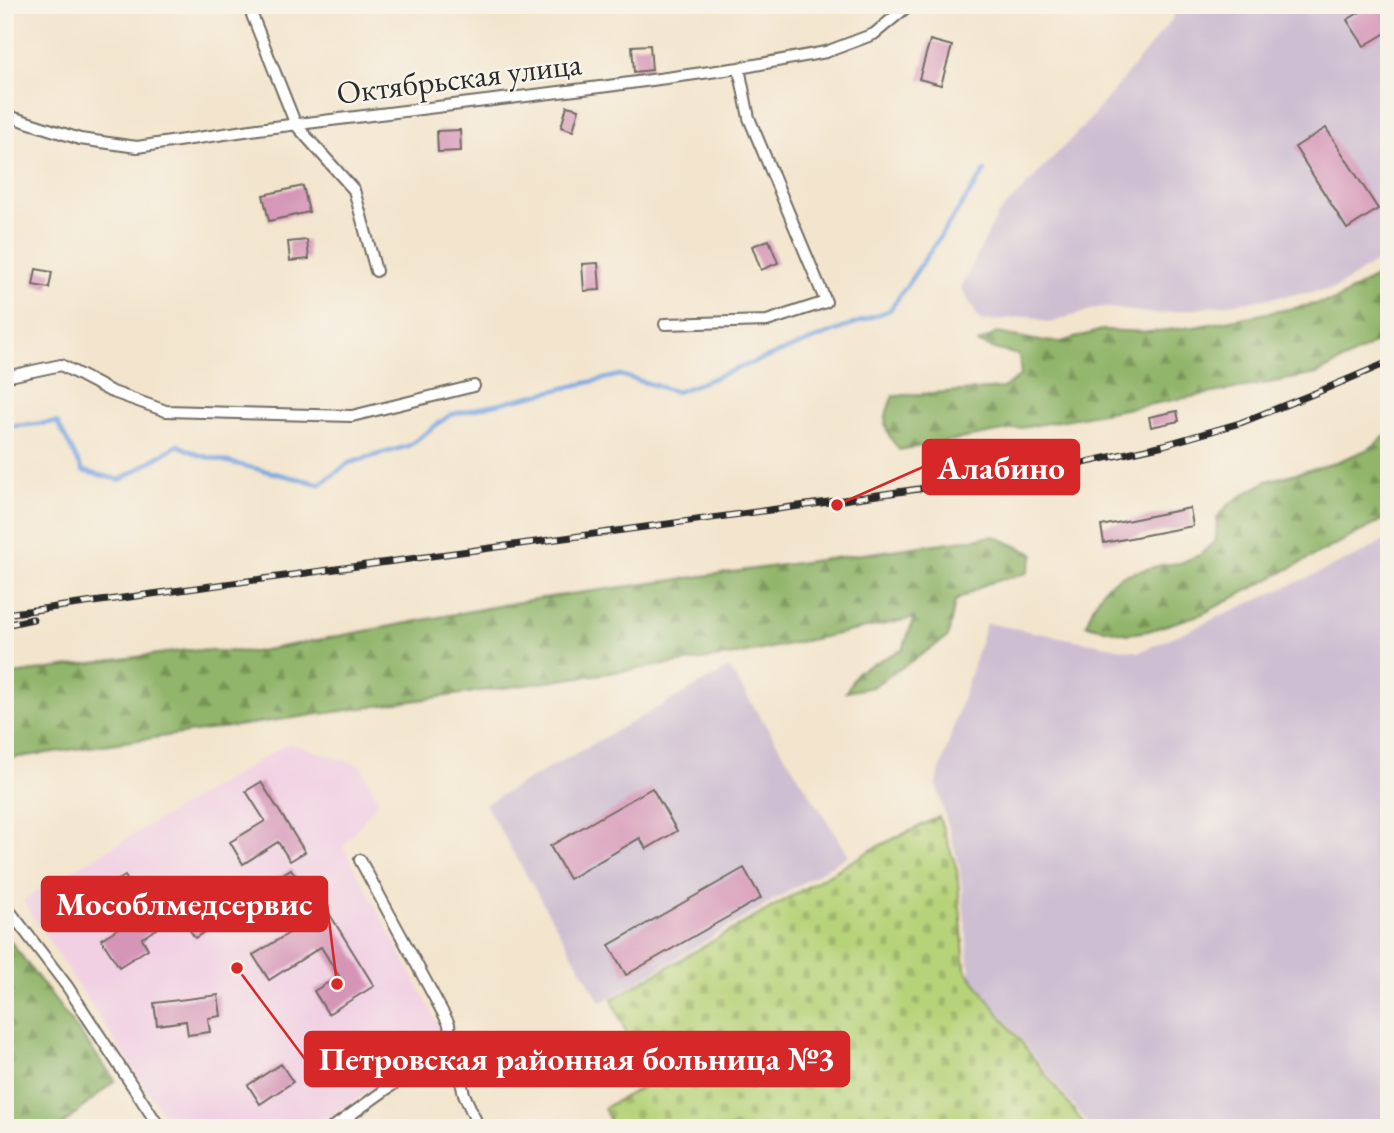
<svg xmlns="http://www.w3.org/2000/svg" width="1394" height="1133" font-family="'EB Garamond',serif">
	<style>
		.built { fill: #f1d0e3 }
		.industrial { fill: #cebed1 }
		.forest { fill: url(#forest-firs); stroke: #5e704a; stroke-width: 2 }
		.cemetery { fill: url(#cemetery-stones); stroke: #717f52; stroke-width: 2 }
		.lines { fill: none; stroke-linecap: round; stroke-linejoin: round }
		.stream { stroke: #77a5e0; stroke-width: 4.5 }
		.building { fill: #d595b7 }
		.minor-casing { stroke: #716c64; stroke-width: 14 }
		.minor { stroke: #fff; stroke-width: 10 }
		.rail-casing { stroke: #2b2b2b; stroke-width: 7 }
		.rail { stroke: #f7f3e8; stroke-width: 4.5; stroke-dasharray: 13; stroke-linecap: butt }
		.labels { text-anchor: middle; stroke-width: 5; stroke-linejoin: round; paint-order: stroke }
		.street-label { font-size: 32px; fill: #2b2b2b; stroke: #f7f3e8 }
		.leader { fill: none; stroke: #d62828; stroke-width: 2.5 }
		.callout-dot { fill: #d62828; stroke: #f7f3e8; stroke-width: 2.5 }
		.callout { fill: #d62828; stroke: #d62828; stroke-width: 2.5 }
		.callout-label { font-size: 33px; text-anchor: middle; font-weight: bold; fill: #fff }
	</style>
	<defs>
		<pattern id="forest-firs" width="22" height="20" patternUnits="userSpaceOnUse" patternTransform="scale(1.75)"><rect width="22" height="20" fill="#91b56a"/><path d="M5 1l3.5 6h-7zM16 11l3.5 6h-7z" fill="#779357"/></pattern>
		<pattern id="cemetery-stones" width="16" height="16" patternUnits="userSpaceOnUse" patternTransform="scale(1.75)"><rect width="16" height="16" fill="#b7d37a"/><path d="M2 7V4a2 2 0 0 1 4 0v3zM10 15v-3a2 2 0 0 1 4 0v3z" fill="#9eb56a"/></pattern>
	</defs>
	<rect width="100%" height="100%" fill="#f7f3e8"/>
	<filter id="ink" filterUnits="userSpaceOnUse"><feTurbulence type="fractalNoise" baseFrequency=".0143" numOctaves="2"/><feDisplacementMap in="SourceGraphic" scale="14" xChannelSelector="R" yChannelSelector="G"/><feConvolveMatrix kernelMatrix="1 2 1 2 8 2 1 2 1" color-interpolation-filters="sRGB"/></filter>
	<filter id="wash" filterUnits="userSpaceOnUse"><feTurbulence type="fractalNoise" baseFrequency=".00686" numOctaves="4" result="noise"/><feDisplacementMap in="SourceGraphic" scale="28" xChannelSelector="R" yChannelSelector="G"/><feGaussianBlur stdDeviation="1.57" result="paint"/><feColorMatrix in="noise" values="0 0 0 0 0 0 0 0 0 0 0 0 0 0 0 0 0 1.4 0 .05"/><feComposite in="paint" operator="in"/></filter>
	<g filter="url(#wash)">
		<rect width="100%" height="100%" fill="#f3e5cd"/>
		<path class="built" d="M289,743L360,765L379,801L343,846L444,1035L318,1128H172L22,900Z"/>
		<path class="industrial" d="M1172,5H1389V253L1335,289L1158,314L1100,307L1050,323L1029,316L981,322L961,288L997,216L1091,118L1174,17Z
			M1389,537V1128H1091L970,974L960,869L936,783L986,623L1139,652L1363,553Z
			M729,668L849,855L601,1003L485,804Z"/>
		<path class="forest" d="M1389,269V336L1317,374L899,450C882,428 882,421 893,396L1003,388L1021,375L1019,355L998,350L978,343L997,333L1040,341L1061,342L1102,330L1149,332L1194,327L1336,300Z
			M1389,433V517L1202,614L1148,631L1128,634L1086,625L1093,607L1105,587L1121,576L1161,565L1180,563L1200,555L1216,540L1217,518L1230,503L1267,481L1331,464L1369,449Z
			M994,536L1034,554L1027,573L986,584L955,601L948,637L872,687L846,692L857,672L903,649L914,618L742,654L5,759V675L187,650L254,652L535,599Z
			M5,934L115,1080L59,1128H5Z"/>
		<path class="cemetery" d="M939,817L957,870L965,969L1087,1128H613L604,1108L648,1084L612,999L877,847Z"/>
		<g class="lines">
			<path class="stream" d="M5,427L57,422L83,471L120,480L178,445L199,455L320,484L349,463L408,446L450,415L620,375L677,392L890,310L985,171"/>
		</g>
		<g id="blocks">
			<path class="building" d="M1371,5H1389V31L1364,46L1347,20Z
				M930,40L952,46L941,85L919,79Z
				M650,45L652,70L634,72L632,46Z
				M567,106L579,109L573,131L561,127Z
				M1326,128L1378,209L1347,229L1295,147Z
				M460,130L461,151L438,152L437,131Z
				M303,186L309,212L269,221L263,195Z
				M307,240L309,259L290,261L288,242Z
				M769,240L778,263L761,270L752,246Z
				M598,263L600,290L584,291L582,264Z
				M36,269L52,272L49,288L33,285Z
				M1177,411L1179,421L1151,427L1149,417Z
				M1190,508L1193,526L1104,543L1101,526Z
				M261,782L305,852L290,861L278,842L243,864L230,842L265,821L246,791Z
				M652,788L677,831L646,849L640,838L569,879L550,846Z
				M744,868L761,898L626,975L609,945Z
				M291,869L306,892L272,914L257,891Z
				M125,876L158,928L142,938L148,949L119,967L101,939L124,925L102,890Z
				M209,899L223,920L195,938L181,917Z
				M327,910L374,986L328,1014L314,991L339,976L321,947L269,980L253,955Z
				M218,995L221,1016L208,1018L210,1032L188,1035L186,1021L157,1025L154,1003Z
				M281,1064L293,1082L260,1104L248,1085Z"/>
		</g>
	</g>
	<g filter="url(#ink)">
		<use href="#blocks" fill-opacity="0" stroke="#716c64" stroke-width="2"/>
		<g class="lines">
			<g class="minor-casing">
				<path id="minor" d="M248,5L296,125L354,190L376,271
					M5,115L80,139L137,147L258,129L608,86L739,68L826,52L874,34L909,5
					M665,324L767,321L826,302L749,118L739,68
					M5,377L61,365L110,391L166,411L352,416L474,386
					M5,905L67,986L160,1128
					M451,1043L464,1094L479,1128
					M332,1128L451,1043L449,1024L360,860"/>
			</g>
			<use href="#minor" class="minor"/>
			<g class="rail-casing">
				<path id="rail" d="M5,614L836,501L1056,469L1164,445L1240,423L1313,394L1389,362
					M5,625L33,619"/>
			</g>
			<use href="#rail" class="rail"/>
		</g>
	</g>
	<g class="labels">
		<g class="street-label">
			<text transform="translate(459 78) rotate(-7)" y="11">Октябрьская улица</text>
		</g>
	</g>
	<path class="leader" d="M837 505L923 467M337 984L327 904M237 968L305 1059"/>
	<g class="callout-dot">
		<circle cx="837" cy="505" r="7"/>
		<circle cx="337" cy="984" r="7"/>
		<circle cx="237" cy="968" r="7"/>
	</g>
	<g class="callout">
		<rect x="923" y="440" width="156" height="54" rx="7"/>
		<rect x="42" y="877" width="285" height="54" rx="7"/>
		<rect x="305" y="1032" width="544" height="54" rx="7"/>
	</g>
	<g class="callout-label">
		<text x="1001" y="479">Алабино</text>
		<text x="184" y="915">Мособлмедсервис</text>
		<text x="577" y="1070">Петровская районная больница №3</text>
	</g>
	<rect width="1394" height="1133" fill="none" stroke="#f7f3e8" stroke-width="28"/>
</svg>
